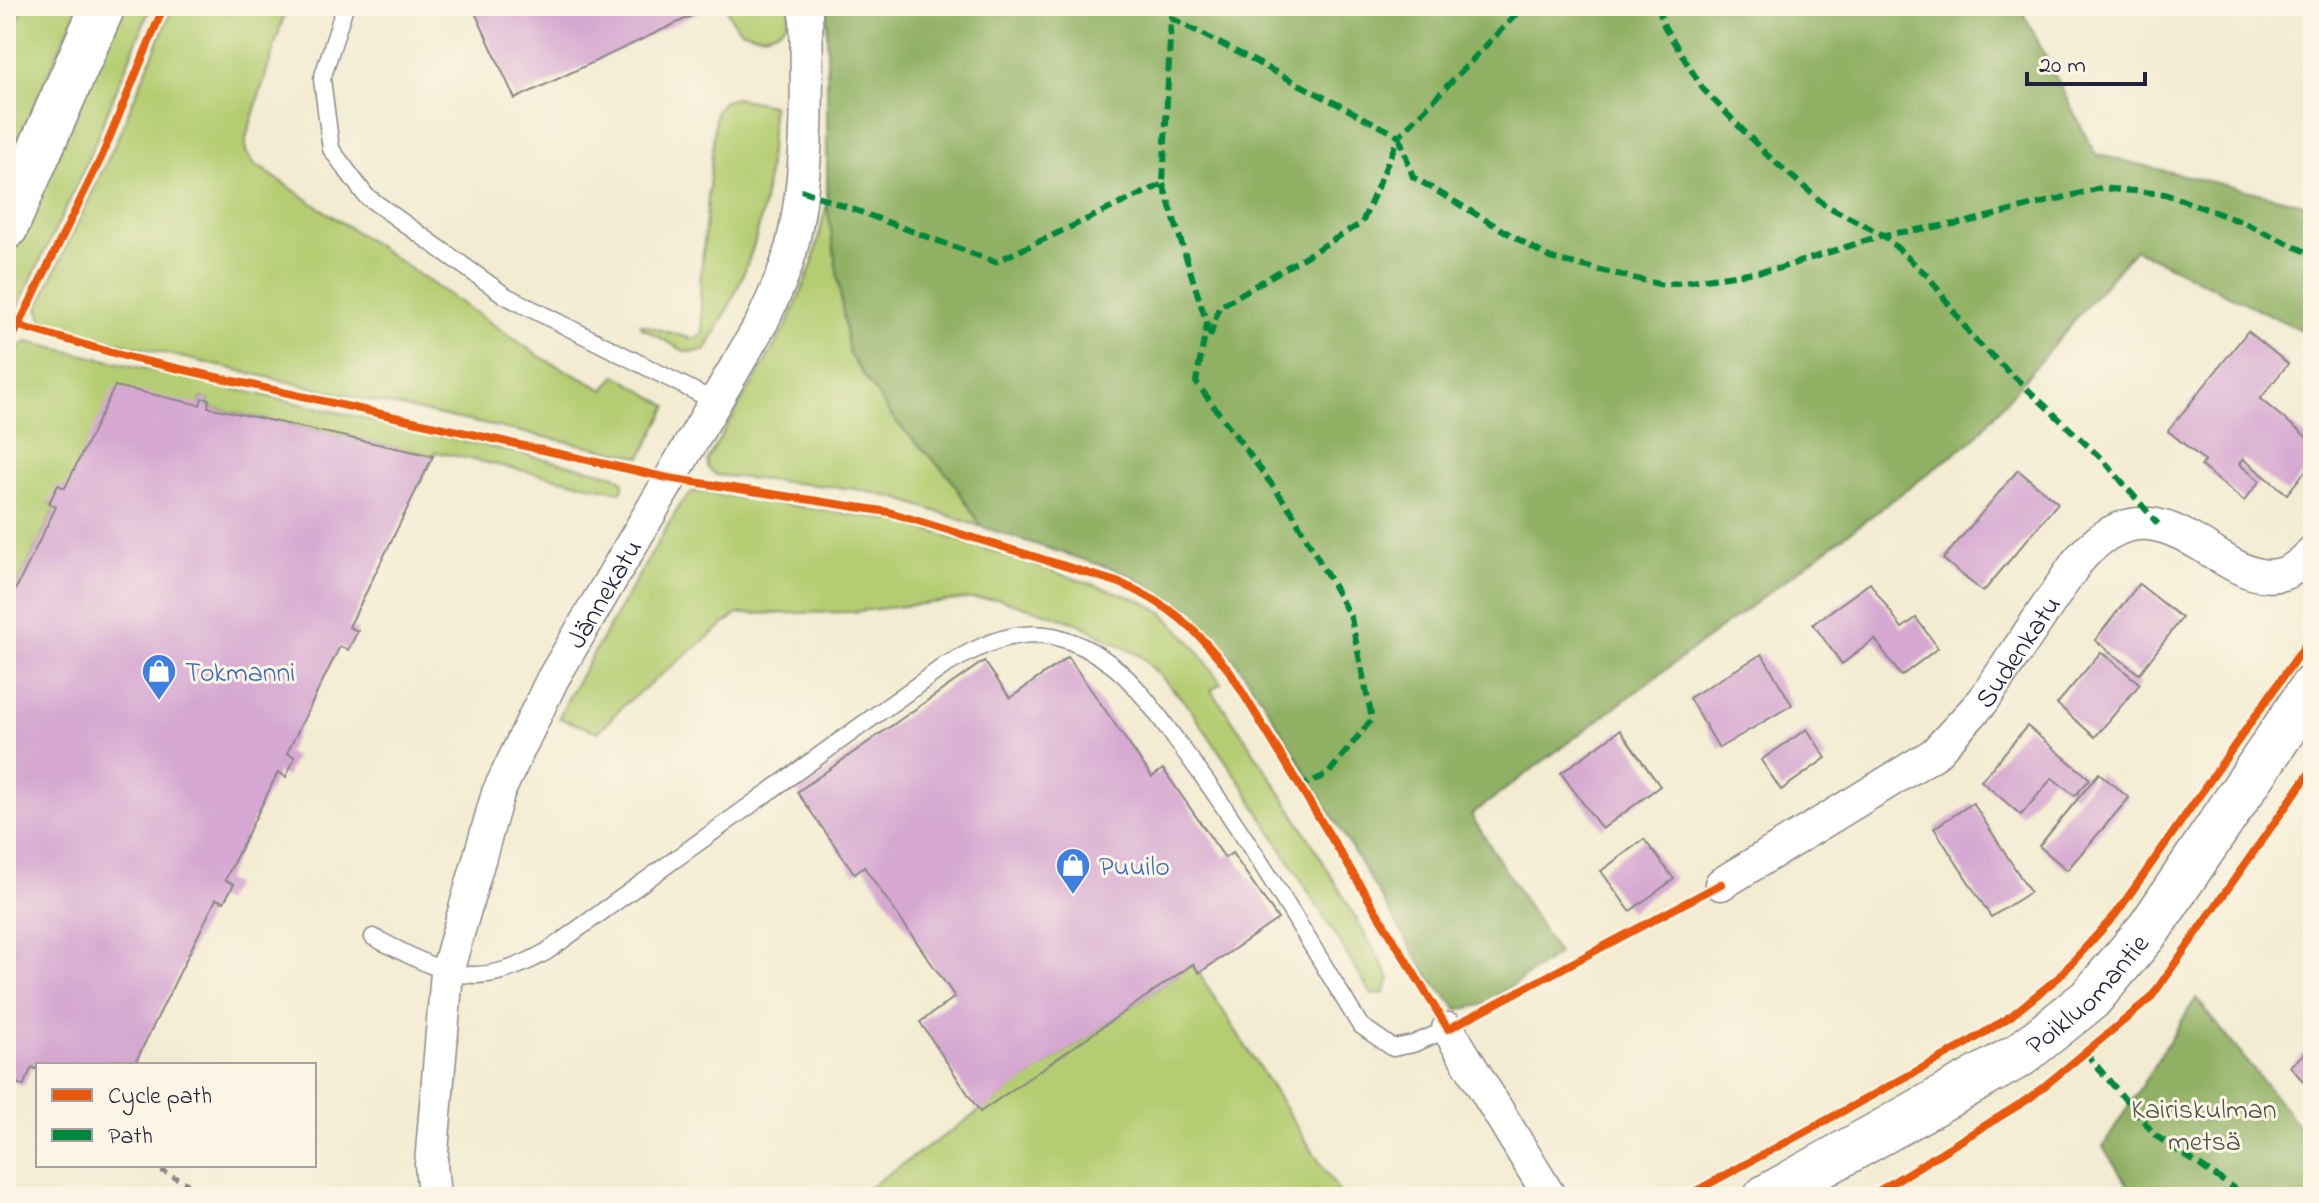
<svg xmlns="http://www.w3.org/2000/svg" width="2319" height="1203" font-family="'Indie Flower',sans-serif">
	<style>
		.green { fill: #b5cd72; stroke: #6c7856; stroke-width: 2 }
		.forest { fill: #90b064; stroke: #596950; stroke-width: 2 }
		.building { fill: #d6a8d1 }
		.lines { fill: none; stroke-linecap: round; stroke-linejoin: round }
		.lane-casing { stroke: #8a8786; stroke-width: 19 }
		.street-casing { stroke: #8a8786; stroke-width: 35 }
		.secondary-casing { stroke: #8a8786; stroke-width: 47 }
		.path { stroke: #8a8786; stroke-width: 5; stroke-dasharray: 6 6; stroke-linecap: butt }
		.lane { stroke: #fff; stroke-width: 16 }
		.street { stroke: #fff; stroke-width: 32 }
		.secondary { stroke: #fff; stroke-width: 44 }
		.quiet { stroke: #00873e; stroke-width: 6; stroke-dasharray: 12 6; stroke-linecap: butt }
		.cycleway-casing { stroke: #fcf5e5; stroke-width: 13 }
		.cycleway { stroke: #e8590c; stroke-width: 8 }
		.labels { text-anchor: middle; stroke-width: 6; stroke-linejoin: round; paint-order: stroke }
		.street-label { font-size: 28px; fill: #22223b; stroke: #fcf5e5 }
		.shop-label { font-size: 28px; fill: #366cbe; stroke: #fcf5e5; text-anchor: start }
		.park-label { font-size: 28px; fill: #4e554c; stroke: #fcf5e5 }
	</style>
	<rect width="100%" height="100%" fill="#fcf5e5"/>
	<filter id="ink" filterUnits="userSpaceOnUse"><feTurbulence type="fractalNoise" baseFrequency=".0125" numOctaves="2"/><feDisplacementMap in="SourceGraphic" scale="16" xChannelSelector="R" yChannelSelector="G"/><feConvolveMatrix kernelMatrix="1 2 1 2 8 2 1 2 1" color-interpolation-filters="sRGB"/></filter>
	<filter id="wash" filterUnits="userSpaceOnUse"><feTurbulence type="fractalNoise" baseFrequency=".006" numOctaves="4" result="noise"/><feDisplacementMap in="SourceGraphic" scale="32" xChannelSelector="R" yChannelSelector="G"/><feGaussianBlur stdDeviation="1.8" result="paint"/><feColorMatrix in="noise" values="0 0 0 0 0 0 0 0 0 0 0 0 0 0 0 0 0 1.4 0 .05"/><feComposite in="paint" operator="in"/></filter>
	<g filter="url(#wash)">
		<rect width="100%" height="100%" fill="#f3ecd2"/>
		<path class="green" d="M24,6H79L6,168V49Z
			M124,6H151L79,181L6,331V272Z
			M173,6H287L246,138V152L255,164L544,359L604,390L616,375L668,406L641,457L363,399L50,327L43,322L38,307L116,142Z
			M725,6H791C791,31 766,40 744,31C734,27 730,15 725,6Z
			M736,98L772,105C770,208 757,261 705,351L686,352L642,328L641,324L692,339L703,335L700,285L716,110L724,101Z
			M827,203L849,354L896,422L949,476L982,527L900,499L856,489L716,475L708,468L707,460L788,323L812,265Z
			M27,342L615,475L623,481V489L620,492L447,454L435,452L433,456L208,407L209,400L202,398L200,405L65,488L49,503L56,507L6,609V370L18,347Z
			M694,491L903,522L1140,600L1162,612L1192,643L1221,683L1211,690C1278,782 1335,880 1390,979L1384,993L1372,995L1243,786L1186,703L1142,657L1080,624L1000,599H966L851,612L737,614L625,704L598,732L559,718L570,694L681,503Z
			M1193,964L1342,1197H855Z"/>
		<path class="forest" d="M827,6H2020L2095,154L2313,206V336L2135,249L1973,440L1471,815L1558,954L1486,1004L1458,1010L1428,976L1265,704L1236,662L1185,607L1128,574L982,527L949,476L896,422L849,354L827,203Z
			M2196,998L2313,1144V1197H2136L2103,1147Z"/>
		<g id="blocks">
			<path class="building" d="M472,6H713L515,99Z
				M2248,331L2288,364L2260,399L2313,442V461L2287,494L2243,459L2239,464L2260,481L2244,501L2201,466L2205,461L2168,431Z
				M115,386L200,405L202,398L209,399L208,407L433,456L349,627L358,631L348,650L340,646L287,753L295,757L286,777L278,772L225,880L234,884L224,902L216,899L134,1065H38V1070L32,1067L23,1086L11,1080L6,1090V609L56,507L49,503L58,485L65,488Z
				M2018,470L2058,503L1983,592L1943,559Z
				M1870,583L1902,628L1916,618L1938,648L1901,676L1875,639L1842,664L1813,624Z
				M2139,584L2182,618L2139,674L2095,640Z
				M2101,652L2140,684L2095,737L2057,704Z
				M1762,654L1792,705L1719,748L1689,698Z
				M1068,657L1152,777L1163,769L1225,858L1232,853L1278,919L1199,973L1193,964L980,1112L920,1022L955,997L864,867L855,874L797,792L984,661L1010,698Z
				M2027,726L2090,779L2075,796L2052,778L2021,815L1981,781Z
				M1807,729L1826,758L1781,790L1761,760Z
				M1620,730L1660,786L1602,829L1561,773Z
				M2099,773L2129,798L2067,870L2039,846Z
				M1973,803L2030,892L1991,917L1934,828Z
				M1644,839L1674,879L1630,911L1601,871Z
				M2313,1046V1093L2290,1066Z"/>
		</g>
	</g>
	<g filter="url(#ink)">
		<use href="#blocks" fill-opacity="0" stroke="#8a8786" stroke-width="2"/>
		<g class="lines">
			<g class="lane-casing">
				<path id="lane" d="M345,6L322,79L331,149L366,196L506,296L714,401
					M373,937C443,972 471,994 546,952L944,666C978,647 1012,628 1053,636C1075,641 1095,652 1112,665C1138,685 1160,718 1179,744C1246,833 1302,930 1360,1025L1393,1048L1413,1044L1448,1029"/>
			</g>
			<g class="street-casing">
				<g id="street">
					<path id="s1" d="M1721,884L1934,754L1983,701L2077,562C2175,445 2238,642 2313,551"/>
					<path d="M1448,1029L1550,1197"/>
					<path id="s2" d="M434,1197L431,1164L447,972L498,793L552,680L762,322C774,296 787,269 793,241C810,166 807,83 806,6"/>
				</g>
			</g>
			<g class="secondary-casing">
				<g id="secondary">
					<path d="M6,227L103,6"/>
					<path id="s3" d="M1766,1197L2020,1055L2090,999L2149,929L2313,686"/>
				</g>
			</g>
			<path class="path" d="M151,1165L213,1197"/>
			<use href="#lane" class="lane"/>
			<use href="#street" class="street"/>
			<use href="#secondary" class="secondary"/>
			<path class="quiet" d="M1658,6L1664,26L1703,89L1766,154L1825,205L1883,235L1967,222L2101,188L2165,194L2242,222L2313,255
				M1399,136L1413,177L1550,258L1663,285L1777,269L1883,235L1929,277L1973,338L2105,462L2158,524
				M1163,184L1207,324L1196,382L1292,512L1351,618L1372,719L1328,774L1301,786
				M801,190L995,262L1163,184L1171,18L1399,136L1524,6
				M1210,337L1219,307L1362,223L1399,136
				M2085,1052L2156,1136L2247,1197"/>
			<g class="cycleway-casing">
				<path id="cycleway" d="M19,326L131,358L668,478L889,512L1120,583C1170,604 1197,630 1230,672L1448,1029L1721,884
					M6,351L102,156L164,6
					M1685,1197L1963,1046L2011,1016L2059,977L2116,914L2313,634
					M1869,1197L2030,1098L2150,999L2313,768"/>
			</g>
			<use href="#cycleway" class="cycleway"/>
		</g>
	</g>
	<defs>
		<g id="shop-pin" transform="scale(1.8)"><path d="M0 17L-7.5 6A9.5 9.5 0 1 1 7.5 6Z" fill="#3f7fe0" stroke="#fcf5e5"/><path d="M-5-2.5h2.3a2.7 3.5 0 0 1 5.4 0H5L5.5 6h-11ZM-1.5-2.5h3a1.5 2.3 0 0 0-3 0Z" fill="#fff"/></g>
	</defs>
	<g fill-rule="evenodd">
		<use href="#shop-pin" x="159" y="671"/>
		<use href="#shop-pin" x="1073" y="865"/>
	</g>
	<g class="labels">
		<g class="street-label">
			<text dy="10" stroke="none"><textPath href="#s2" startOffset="638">Jännekatu</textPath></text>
			<text dy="10" stroke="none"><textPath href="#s1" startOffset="382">Sudenkatu</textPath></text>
			<text dy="10" stroke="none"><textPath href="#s3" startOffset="382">Poikluomantie</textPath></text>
		</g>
		<g class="shop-label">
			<text x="185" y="681">Tokmanni</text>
			<text x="1099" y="875">Puuilo</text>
		</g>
		<g class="park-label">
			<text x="2204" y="1118">Kairiskulman<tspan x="2204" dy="32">metsä</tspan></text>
		</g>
	</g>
	<rect width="2319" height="1203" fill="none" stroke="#fcf5e5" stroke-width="32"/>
	<rect x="36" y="1063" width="280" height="104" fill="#fcf5e5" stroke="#a5a1a1" stroke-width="2"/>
	<rect x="52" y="1089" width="40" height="12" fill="#e8590c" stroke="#a5a1a1" stroke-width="2"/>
	<text x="108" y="1103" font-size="24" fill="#22223b">Cycle path</text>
	<rect x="52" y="1129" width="40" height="12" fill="#00873e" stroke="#a5a1a1" stroke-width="2"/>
	<text x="108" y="1143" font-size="24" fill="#22223b">Path</text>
	<path d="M2027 72v12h118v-12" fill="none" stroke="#22223b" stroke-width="4"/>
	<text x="2039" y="72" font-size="24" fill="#22223b" stroke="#fcf5e5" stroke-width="6" paint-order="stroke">20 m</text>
</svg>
